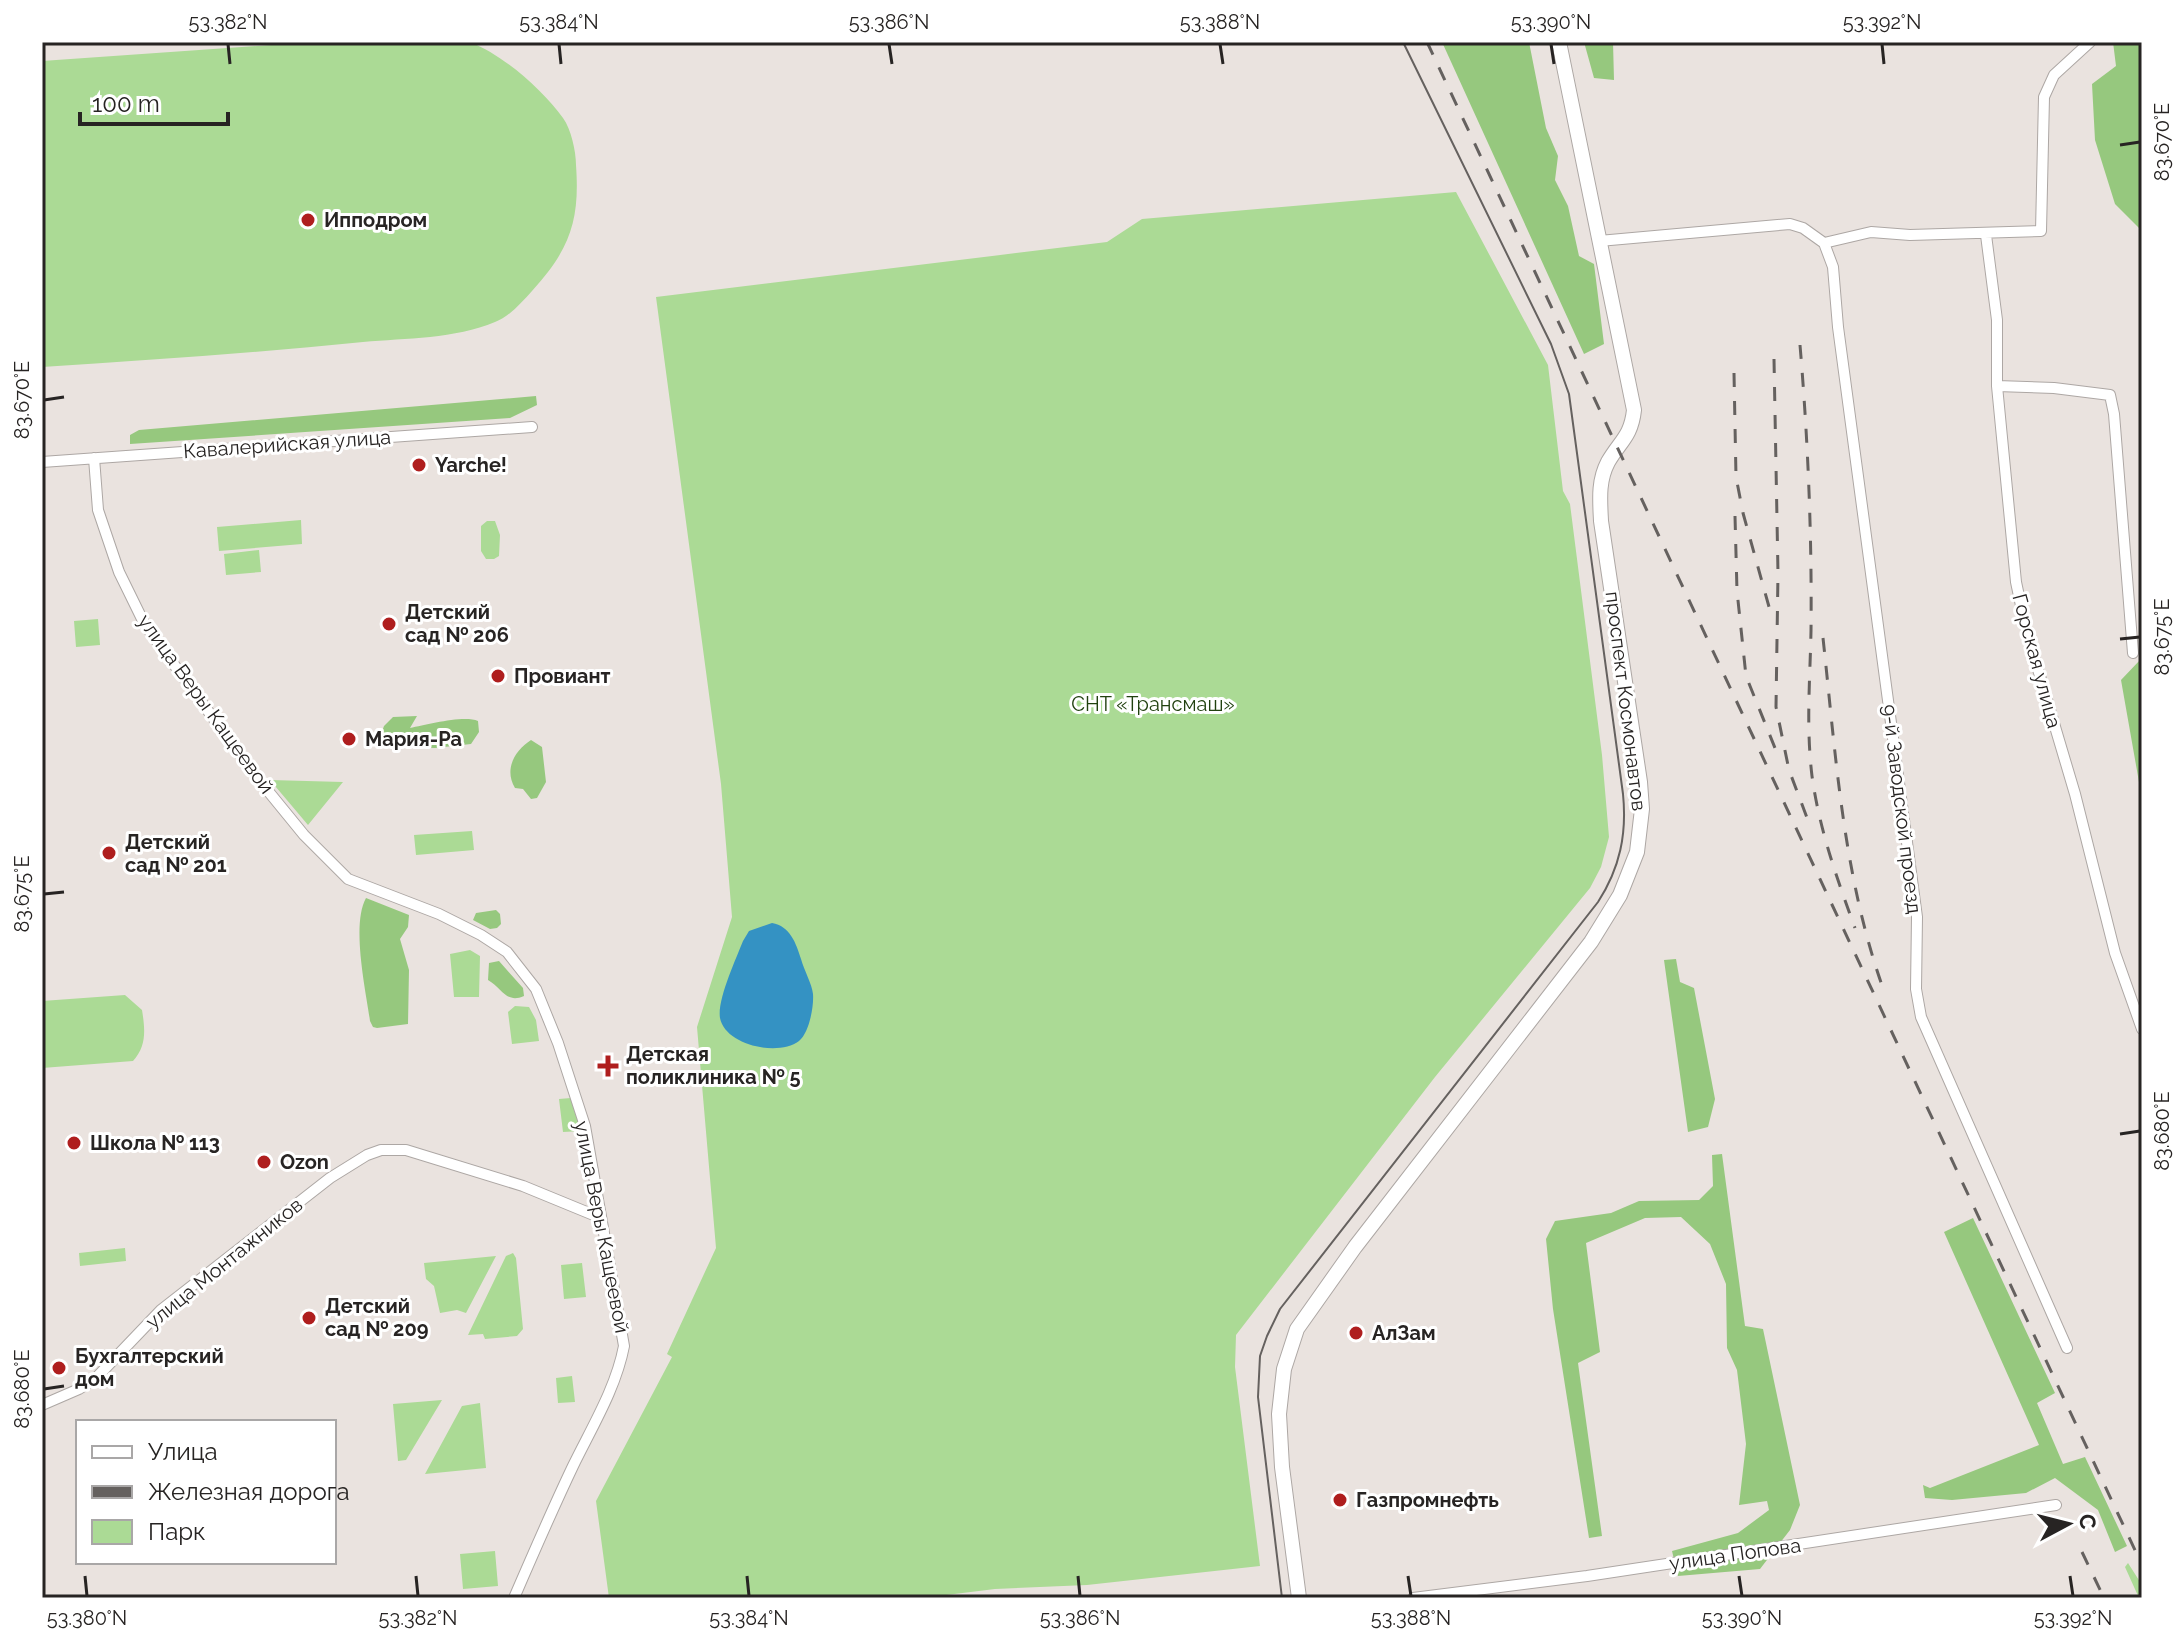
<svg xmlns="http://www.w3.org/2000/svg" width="2184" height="1640" font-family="Raleway,sans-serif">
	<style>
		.green { fill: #abda95 }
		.forest { fill: #96c87e }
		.water { fill: #3492c3 }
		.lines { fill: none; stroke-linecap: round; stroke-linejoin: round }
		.minor-casing { stroke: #ada7a4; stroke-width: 12 }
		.secondary-casing { stroke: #ada7a4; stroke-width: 16 }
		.minor { stroke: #fff; stroke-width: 10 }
		.secondary { stroke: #fff; stroke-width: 14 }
		.tram { stroke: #65615f; stroke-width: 2 }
		.rail { stroke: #65615f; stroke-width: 3; stroke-dasharray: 14 14; stroke-linecap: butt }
		.ticks { fill: none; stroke: #272423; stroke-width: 3 }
		.poi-dot { fill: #af1e1e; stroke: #fff; stroke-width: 3 }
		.labels { text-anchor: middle; stroke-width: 6; stroke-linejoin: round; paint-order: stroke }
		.poi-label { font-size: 20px; font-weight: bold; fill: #272423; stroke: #fff; text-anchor: start }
		.street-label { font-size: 20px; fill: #272423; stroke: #fff }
		.park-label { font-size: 20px; fill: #21410f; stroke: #fff }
		.neatline { fill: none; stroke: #272423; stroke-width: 3 }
		.ticks-label { font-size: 20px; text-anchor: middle; fill: #272423 }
	</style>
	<rect width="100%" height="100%" fill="#eae3df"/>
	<path class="green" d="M313,42H470C503,55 542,89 563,118C571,129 576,151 576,165C580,221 570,249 532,291C522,302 509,317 495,322C455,339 406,338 363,342C256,353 149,360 42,367V61Z
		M1456,192L1548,365L1563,491L1570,504L1602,755L1609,837L1601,867L1590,888L1435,1077L1236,1335L1235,1367L1260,1566L1087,1585L995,1589L922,1598H609L596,1501L672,1357L667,1354L716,1248L697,1027L732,917L721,784L656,297L1107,242L1142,219Z
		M301,520L302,544L219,551L217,527Z
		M487,521H495L500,535L499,556L494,559H486L481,551V526Z
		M259,550L261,572L226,575L224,554Z
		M98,619L100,645L76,647L74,621Z
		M270,780L343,782L308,825Z
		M472,831L474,850L416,855L414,835Z
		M470,950L480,956L479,997H454L450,954Z
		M125,995L142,1010C145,1029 147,1046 133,1061L42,1068V1001Z
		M515,1006L529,1007L536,1020L539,1041L512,1044L508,1012Z
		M571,1098L581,1131L563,1132L559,1099Z
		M125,1248L126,1261L80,1266L79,1253Z
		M513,1253L516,1258L523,1329L517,1336L485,1339L483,1334L468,1335L506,1256Z
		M496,1256L466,1313L457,1310L440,1313L434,1286L426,1279L424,1263Z
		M582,1263L586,1297L564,1299L561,1265Z
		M572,1376L575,1402L558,1403L556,1378Z
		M442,1400L406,1460L398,1461L393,1404Z
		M480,1403L486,1468L425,1474L462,1406Z
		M495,1551L498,1586L463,1589L460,1554Z
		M2128,1563L2142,1585V1598H2139L2125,1567Z"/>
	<path class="forest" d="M1442,42H1529L1546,128L1558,156L1555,180L1568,206L1579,256L1594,264L1604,344L1584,354Z
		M1584,42H1613L1614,80L1594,78Z
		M2113,42H2142V231L2115,204L2095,140L2092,84L2116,66Z
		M536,396L537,405L510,418L130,444V435L139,430Z
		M2140,660H2142V799L2121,680Z
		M417,716L410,728C427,725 463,715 478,721L479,732L471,744L435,748L401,747L381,734L384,726L393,717Z
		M531,740L542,747L546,782L537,798L531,799L523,789L515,788C504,770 514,751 531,740Z
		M366,898L409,915L408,927L400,939L409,970L408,1024L377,1028L373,1027L370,1021C366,991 351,925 366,898Z
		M496,910L500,914L501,924L497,928L490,929L473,920L476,913Z
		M1676,959L1680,982L1694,988L1715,1099L1708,1127L1688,1132L1664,960Z
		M499,961L523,988L524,996C506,1004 502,988 488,980L489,963Z
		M1722,1154L1745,1326L1763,1329L1800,1505L1790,1530L1760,1569L1678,1576L1672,1551L1738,1533L1769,1510L1767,1501L1739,1505L1746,1444L1737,1370L1727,1348L1726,1284L1710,1244L1681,1217L1645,1218L1586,1243L1600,1352L1578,1363L1602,1536L1589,1538L1553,1309L1546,1239L1555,1221L1611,1213L1639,1201L1699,1200L1713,1186L1712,1155Z
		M1973,1218L2055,1393L2037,1403L2063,1464L2085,1457L2127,1546L2115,1552L2098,1510L2055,1478L2026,1493L1952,1500L1925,1498L1923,1485L1930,1488L2039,1445L1944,1232Z"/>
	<path class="water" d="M772,923C790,926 796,943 801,959C804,970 812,984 813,994C814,1007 809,1033 799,1041C778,1057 725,1045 720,1018C717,1000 736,959 743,941L749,931Z"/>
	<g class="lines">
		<g class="minor-casing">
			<path id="minor" d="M1986,235L1997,320V386L2016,582L2026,629L2075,794L2115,953L2142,1029
				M1599,241L1790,224L1803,228L1824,243
				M1824,243L1833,267L1838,327L1917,917L1916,989L1921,1017L2067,1348
				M1824,243L1871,232L1910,235L2041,231L2044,97L2054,75L2090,42
				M1997,386L2054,388L2110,395L2114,414L2133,653
				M94,458L98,510L119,572L145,625L255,775L304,835L348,879L439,914L481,935L507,952L536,989L558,1043L585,1126L624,1346C616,1388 592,1427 573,1466C552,1510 533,1554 514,1598
				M42,462L532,427
				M42,1405L79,1389L95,1379L161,1310L330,1178L367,1155L381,1150H406L523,1186L601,1218
				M1413,1598L1587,1576L2056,1505"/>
		</g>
		<g class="secondary-casing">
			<path id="secondary" d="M1299,1598L1282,1467L1279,1414L1284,1369L1297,1329L1355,1247L1591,942L1620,895L1637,852L1642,809L1640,782L1601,521C1600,500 1598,481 1608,462C1620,441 1631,437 1634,410L1559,42"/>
		</g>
		<use href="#minor" class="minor"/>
		<use href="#secondary" class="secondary"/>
		<path class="tram" d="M1282,1598L1258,1397L1260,1356L1267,1336L1280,1309L1598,902C1620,868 1627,834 1623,794L1569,394L1551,344L1403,42"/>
		<path class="rail" d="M1427,42L2142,1565
			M1800,345C1808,440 1812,536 1811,631C1810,681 1806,726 1812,776C1819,828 1837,879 1855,928
			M1774,359L1778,573L1776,707L1789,770L1809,823
			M1734,373L1736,477L1743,513L1771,614
			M1735,516L1737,591L1746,676L1777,753
			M1823,638C1836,757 1843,877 1884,991
			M2082,1552L2104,1598"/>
	</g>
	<path class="ticks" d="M228,44L230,64M559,44L561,64M889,44L892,64M1220,44L1223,64M1551,44L1554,64M1882,44L1884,64M2120,145L2140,142M44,400L64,397M2120,639L2140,637M44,894L64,892M2120,1134L2140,1131M44,1389L64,1386M85,1576L87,1596M416,1576L418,1596M747,1576L749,1596M1078,1576L1080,1596M1408,1576L1411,1596M1739,1576L1742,1596M2070,1576L2073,1596"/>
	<g class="poi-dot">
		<circle cx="308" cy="220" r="8"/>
		<circle cx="419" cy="465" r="8"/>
		<circle cx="389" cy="624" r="8"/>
		<circle cx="498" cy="676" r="8"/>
		<circle cx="349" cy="739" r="8"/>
		<circle cx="109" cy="853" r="8"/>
		<path d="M604 1054h8v8h8v8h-8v8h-8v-8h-8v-8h8z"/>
		<circle cx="74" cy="1143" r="8"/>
		<circle cx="264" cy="1162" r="8"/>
		<circle cx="309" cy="1318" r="8"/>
		<circle cx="1356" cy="1333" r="8"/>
		<circle cx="59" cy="1368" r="8"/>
		<circle cx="1340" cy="1500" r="8"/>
	</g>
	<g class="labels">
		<g class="poi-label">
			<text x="324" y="227">Ипподром</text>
			<text x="435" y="472">Yarche!</text>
			<text x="405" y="619">Детский<tspan x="405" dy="23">сад № 206</tspan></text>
			<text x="514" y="683">Провиант</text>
			<text x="365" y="746">Мария-Ра</text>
			<text x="125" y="849">Детский<tspan x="125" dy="23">сад № 201</tspan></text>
			<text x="626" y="1061">Детская<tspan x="626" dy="23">поликлиника № 5</tspan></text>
			<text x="90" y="1150">Школа № 113</text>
			<text x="280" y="1169">Ozon</text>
			<text x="325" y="1313">Детский<tspan x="325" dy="23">сад № 209</tspan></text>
			<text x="1372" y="1340">АлЗам</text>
			<text x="75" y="1363">Бухгалтерский<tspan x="75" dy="23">дом</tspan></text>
			<text x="1356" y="1507">Газпромнефть</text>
		</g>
		<g class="street-label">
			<text transform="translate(287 444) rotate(-4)" y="7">Кавалерийская улица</text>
			<text transform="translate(2037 661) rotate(75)" y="7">Горская улица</text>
			<text transform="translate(1626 701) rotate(83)" y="7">проспект Космонавтов</text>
			<text transform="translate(206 704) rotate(54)" y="7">улица Веры Кащеевой</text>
			<text transform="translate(1902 809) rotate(83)" y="7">9-й Заводской проезд</text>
			<text transform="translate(602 1227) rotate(79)" y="7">улица Веры Кащеевой</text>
			<text transform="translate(224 1263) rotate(-39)" y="7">улица Монтажников</text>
			<text transform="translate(1735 1554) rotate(-8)" y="7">улица Попова</text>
		</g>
		<g class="park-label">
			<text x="1153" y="711">СНТ «Трансмаш»</text>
		</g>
	</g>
	<rect width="2184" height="1640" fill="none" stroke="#ffffff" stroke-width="88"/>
	<rect x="76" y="1420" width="260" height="144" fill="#ffffff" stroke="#a9a7a7" stroke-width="2"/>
	<rect x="92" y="1446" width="40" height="12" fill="#ffffff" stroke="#a9a7a7" stroke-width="2"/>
	<text x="148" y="1460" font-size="24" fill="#272423">Улица</text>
	<rect x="92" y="1486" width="40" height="12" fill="#65615f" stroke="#a9a7a7" stroke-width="2"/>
	<text x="148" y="1500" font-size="24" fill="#272423">Железная дорога</text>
	<rect x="92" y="1520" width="40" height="24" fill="#abda95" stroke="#a9a7a7" stroke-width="2"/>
	<text x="148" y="1540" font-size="24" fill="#272423">Парк</text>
	<g transform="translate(2068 1524) rotate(83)" stroke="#ffffff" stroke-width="6" paint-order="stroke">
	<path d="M0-6L14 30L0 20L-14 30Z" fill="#272423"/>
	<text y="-12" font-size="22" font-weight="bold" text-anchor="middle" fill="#272423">С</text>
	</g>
	<path d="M80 112v12h148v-12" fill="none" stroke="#272423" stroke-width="4"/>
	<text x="92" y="112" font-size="24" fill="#272423" stroke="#ffffff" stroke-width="6" paint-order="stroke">100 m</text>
	<rect x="44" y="44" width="2096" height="1552" class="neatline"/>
	<g class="ticks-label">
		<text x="228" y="29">53.382°N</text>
		<text x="559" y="29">53.384°N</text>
		<text x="889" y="29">53.386°N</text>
		<text x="1220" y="29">53.388°N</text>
		<text x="1551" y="29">53.390°N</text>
		<text x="1882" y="29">53.392°N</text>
		<text transform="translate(2162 142) rotate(-90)" y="7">83.670°E</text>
		<text transform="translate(22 400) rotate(-90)" y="7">83.670°E</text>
		<text transform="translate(2162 637) rotate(-90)" y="7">83.675°E</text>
		<text transform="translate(22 894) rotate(-90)" y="7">83.675°E</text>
		<text transform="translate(2162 1131) rotate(-90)" y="7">83.680°E</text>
		<text transform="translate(22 1389) rotate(-90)" y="7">83.680°E</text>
		<text x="87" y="1625">53.380°N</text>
		<text x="418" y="1625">53.382°N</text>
		<text x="749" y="1625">53.384°N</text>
		<text x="1080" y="1625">53.386°N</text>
		<text x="1411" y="1625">53.388°N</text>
		<text x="1742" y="1625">53.390°N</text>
		<text x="2073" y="1625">53.392°N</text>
	</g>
</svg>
